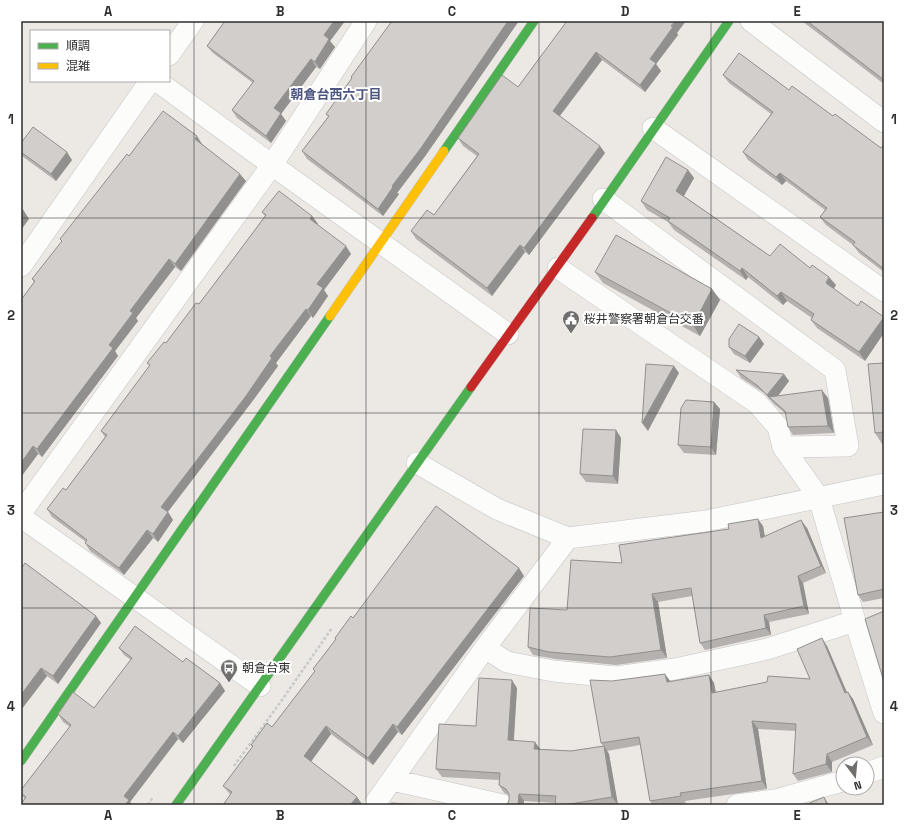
<svg xmlns="http://www.w3.org/2000/svg" width="905" height="826" font-family="'Space Grotesk','Noto Sans JP',sans-serif">
	<style>
		.lines { fill: none; stroke-linecap: round; stroke-linejoin: round }
		.street-casing { stroke: #c5c4c5; stroke-width: 22 }
		.fast-casing { stroke: #c5c4c5; stroke-width: 10 }
		.slow-casing { stroke: #c5c4c5; stroke-width: 10 }
		.jam-casing { stroke: #c5c4c5; stroke-width: 10 }
		.path { stroke: #c9c9c8; stroke-width: 2.5; stroke-dasharray: 3 2; stroke-linecap: butt }
		.street { stroke: #fcfcfb; stroke-width: 21 }
		.fast { stroke: #4caf50; stroke-width: 9 }
		.slow { stroke: #ffc107; stroke-width: 9 }
		.jam { stroke: #c62828; stroke-width: 9 }
		.wall { fill: #b4b1af }
		.shaded-wall { fill: #92908e }
		.building { fill: #d1cecb; stroke: #92908e }
		.grid { fill: none; stroke: #2e2e2e; stroke-width: 1; stroke-opacity: 0.55 }
		.labels { text-anchor: middle; stroke-width: 4; stroke-linejoin: round; paint-order: stroke }
		.poi-label { font-size: 12px; fill: #2e2e2e; stroke: #fff; text-anchor: start }
		.neighbourhood-label { font-size: 13px; font-weight: bold; fill: #4d5680; stroke: #fff }
		.neatline { fill: none; stroke: #2e2e2e; stroke-width: 1.5 }
		.grid-label { font-size: 13px; text-anchor: middle; font-weight: bold; fill: #2e2e2e }
	</style>
	<rect width="100%" height="100%" fill="#ece8e4"/>
	<g class="lines">
		<g class="street-casing">
			<path id="street" d="M751,21L884,122
				M169,55L193,21
				M157,81L272,165L508,334
				M653,128L884,291
				M603,199L835,370L848,446L783,447
				M21,266L150,81
				M558,268L757,403L778,427L783,447L819,498L855,621L884,713
				M417,463L497,509L568,538L706,521L884,484
				M21,513L272,165L366,21
				M21,517L260,686
				M485,648L507,662L553,671L616,677L675,669L767,649L855,621
				M867,773L884,767
				M392,780L503,805
				M374,805L485,648L568,538
				M737,805L775,800L843,781"/>
		</g>
		<g class="fast-casing">
			<path id="fast" d="M444,151L534,21
				M592,218L729,21
				M21,761L330,316
				M176,805L471,387"/>
		</g>
		<g class="slow-casing">
			<path id="slow" d="M330,316L444,151"/>
		</g>
		<g class="jam-casing">
			<path id="jam" d="M471,387L592,218"/>
		</g>
		<path class="path" d="M234,766L282,700L332,628
			M148,805L153,797"/>
		<use href="#street" class="street"/>
		<use href="#fast" class="fast"/>
		<use href="#slow" class="slow"/>
		<use href="#jam" class="jam"/>
	</g>
	<path class="wall" d="M225,21H345L330,41L335,47L321,67L320,69L316,67L281,114L286,121L271,143L237,118L232,110L253,83L213,53L207,46Z
		M567,21L677,33L678,35L656,64L661,71L645,92L602,60L560,116L605,153L529,255L525,252L492,296L416,239L411,231L434,215L477,156L463,146L458,138L518,87Z
		M802,21H884V84Z
		M723,75L789,90L833,116L881,148L884,144V272L859,253L853,245L826,225L820,217L825,210L786,181L782,185L748,160L743,152L771,114L729,83Z
		M351,77L426,155L397,193L399,194L383,216L307,159L302,151L328,117L326,114L352,79Z
		M21,143L72,160L56,181L22,156L21,154Z
		M202,144L246,181L181,271L175,267L136,318L138,321L115,351L118,356L42,457L38,454L21,477V300L34,282L32,279L62,241L60,239L129,156Z
		M688,170L694,178L684,196L770,256L810,268L836,285L834,288L865,361L817,328L811,320L812,318L787,301L783,305L748,277L746,280L674,230L668,222L647,210L641,201Z
		M262,212L312,216L318,224L317,225L351,254L324,290L328,296L313,318L311,316L276,363L278,366L251,403L168,512L173,520L158,542L153,538L124,575L90,551L85,543L86,542L52,517L47,509L66,490L105,437L101,431L150,366L147,363L166,343L199,304L240,250L265,216Z
		M595,272L712,289L720,300L700,336L603,283Z
		M759,337L764,344L750,363L734,354L729,347Z
		M884,363V443L882,444L875,433Z
		M736,370L789,381L778,396L828,398L834,433L793,435L788,427L786,414L775,405L764,393L741,378Z
		M714,402L720,409L716,455L684,453L678,445Z
		M616,430L621,438L618,484L586,482L580,474Z
		M884,512V598L863,602L858,595Z
		M763,526L765,536L807,528L826,573L803,583L809,614L769,622L771,635L705,650L700,643L692,596L658,602L667,658L616,665L555,659L533,655L528,647L567,610L622,563Z
		M21,569L96,616L101,623L58,684L47,676L21,710Z
		M524,576L402,735L398,732L373,765L331,734L311,762L362,804L231,795L229,793L223,786L252,747L251,745L272,727L315,671L313,669L336,639L335,638L353,618Z
		M827,646L847,692L853,699L873,745L832,762V772L798,781L793,774L796,731L758,729L767,789L685,801L686,803L676,805H653L650,801L640,745L607,751L609,754L618,805H555L556,803L524,801V805H507L509,800V795L504,793L499,785V780L442,777L436,769L476,726L517,688L514,741L539,749L571,751L603,746L601,743L612,681L670,682L709,675L714,683L716,692L810,679Z
		M119,648L183,662L220,683L225,691L183,743L178,739L130,802L25,799L21,794V790L70,727L63,722L58,714L94,708L131,660L124,655Z"/>
	<path class="shaded-wall" d="M334,21H345L330,41L335,47L320,69L315,62L324,35Z
		M508,21H519L426,155L397,193L399,194L383,216L378,209L392,186Z
		M675,21H686L677,33L678,35L656,64L661,71L645,92L640,85L650,59Z
		M596,52L602,60L558,118L553,111Z
		M311,59L316,67L281,114L286,121L271,143L266,136L274,108Z
		M197,136L202,144L200,147L195,139Z
		M600,146L605,153L529,255L524,248Z
		M67,152L72,160L56,181L51,174Z
		M688,170L694,178L682,199L676,191Z
		M780,173L786,181L782,185L776,177Z
		M240,174L246,181L181,271L175,264Z
		M24,211L29,219L21,230V215Z
		M312,216L318,224L315,227L310,219Z
		M520,245L525,252L492,296L487,288Z
		M346,246L351,254L324,290L328,296L313,318L308,310L317,284Z
		M169,259L175,267L136,318L138,321L115,351L118,356L42,457L37,449L109,345L130,311Z
		M742,268L748,277L746,280L740,271Z
		M829,277L836,285L832,291L826,283Z
		M712,289L720,300L700,336L693,325Z
		M781,292L787,301L783,305L777,296Z
		M306,309L311,316L276,363L278,366L251,403L166,514L161,507L270,356Z
		M884,317V333L865,361L859,352Z
		M759,337L764,344L750,363L745,356Z
		M674,366L679,373L648,431L642,423Z
		M784,374L789,381L774,401L769,397L773,403L767,395Z
		M822,390L828,398L834,433L828,426Z
		M714,402L720,409L716,455L711,447Z
		M616,430L621,438L618,484L613,476Z
		M33,446L38,454L21,477V463Z
		M168,512L173,520L158,542L153,534Z
		M758,519L763,526L766,545L761,538Z
		M801,520L807,528L826,573L821,566Z
		M147,530L153,538L124,575L119,568Z
		M519,568L524,576L402,735L397,727Z
		M798,576L803,583L809,614L804,606Z
		M652,594L658,602L667,658L661,650Z
		M764,615L769,622L771,635L766,628Z
		M96,616L101,623L58,684L53,676Z
		M822,638L827,646L850,700L845,693Z
		M41,668L47,676L21,710V695Z
		M665,674L671,682H667Z
		M709,675L714,683L717,700L712,693Z
		M512,680L517,688L513,748L508,740Z
		M220,683L225,691L183,743L178,736Z
		M848,692L853,699L873,745L867,737Z
		M752,721L758,729L767,789L762,781Z
		M393,724L398,732L373,765L368,758Z
		M326,726L331,734L309,764L304,756Z
		M173,732L178,739L130,802L133,805H125L124,796Z
		M535,742L540,749H534Z
		M604,746L609,754L618,805L612,797Z
		M827,754L832,762V772L826,764Z
		M519,794L524,801V805H518Z
		M357,797L362,804L361,805H350Z
		M824,797L829,805H827Z"/>
	<path class="building" d="M225,21H334L324,35L329,39L316,60L315,62L311,59L274,108L281,113L266,136L232,110L254,81L207,46Z
		M392,21H508L421,148L392,186L393,187L378,209L302,151L329,116L326,114L352,78L351,77Z
		M567,21H675L671,26L673,27L650,59L656,63L640,85L596,52L553,111L600,146L524,248L520,245L487,288L411,231L427,210L434,215L479,154L458,138L502,75L518,87Z
		M807,21H884V80Z
		M739,53L789,90L792,86L833,116L835,114L881,148L884,144V269L853,245L855,242L820,217L827,208L780,173L776,177L743,152L773,112L723,75Z
		M163,111L197,136L195,139L240,174L175,264L169,259L130,311L133,313L109,345L113,348L37,449L33,446L21,463V300L35,281L32,279L62,241L60,239L127,154L129,156Z
		M33,127L67,152L51,174L21,152V143Z
		M666,157L688,170L676,191L770,256L780,244L810,268L812,265L829,277L826,283L858,306L861,301L884,317L859,352L811,320L814,314L781,292L777,296L742,268L740,271L668,221L670,218L641,201Z
		M279,191L312,216L310,219L346,246L317,284L323,288L308,310L306,309L270,356L272,358L246,396L161,507L168,512L153,534L147,530L119,568L85,543L87,540L47,509L63,488L66,490L107,435L101,431L150,365L147,363L164,342L166,343L196,303L199,304L240,250L266,215L262,212Z
		M21,209L24,211L21,215Z
		M616,235L712,289L693,325L595,272Z
		M739,324L759,337L745,356L729,347V339Z
		M884,363V432L875,433L868,364Z
		M646,364L674,366L642,423Z
		M736,370L784,374L767,395L758,386Z
		M822,390L828,426L788,427L785,411L769,397Z
		M686,400L714,402L711,447L678,445L681,408Z
		M583,429L616,430L613,476L580,474Z
		M436,506L519,568L397,727L393,724L368,758L326,726L304,756L357,797L350,805H223L232,792L223,786L253,746L251,745L267,723L272,727L315,671L313,669L336,639L335,638L351,616L353,618Z
		M884,512V589L858,595L844,518Z
		M758,519L761,538L801,520L821,566L798,576L804,606L764,615L766,628L700,643L691,588L652,594L661,650L610,657L549,652L528,647L530,608L567,610L571,560L622,563L619,545L729,529L728,524Z
		M25,563L96,616L53,676L41,668L21,695V569Z
		M884,611V682L865,619Z
		M135,626L183,662L186,658L220,683L178,736L173,732L124,796L129,800L125,805H21V804L26,797L21,793V790L71,725L58,714L73,692L94,708L132,658L119,648Z
		M822,638L845,693L848,692L867,737L827,754L826,764L793,774L796,724L752,721L762,781L680,793L681,796L650,801L639,737L601,743L590,680L612,681L665,674L667,682L709,675L712,693L767,682L768,676L810,679L797,649Z
		M479,678L512,680L508,740L535,742L534,749L571,751L604,746L612,797L564,805H555L556,796L519,794L518,805H507L509,800V794L506,789L499,785L500,773L436,769L439,724L476,726Z
		M824,797L827,805H805Z
		M391,803L424,805H391Z"/>
	<path class="grid" d="M194,21V805M366,21V805M539,21V805M711,21V805M21,218H884M21,413H884M21,608H884"/>
	<defs>
		<g id="civic-pin" transform="scale(0.9)"><path d="M0 17L-7.5 6A9.5 9.5 0 1 1 7.5 6Z" fill="#706f6e" stroke="#fff"/><path d="M-.6-6.5H3V-4.5H.6V-3L4-1V1h2V6H-6V1h2V-1L-.6-3ZM-1.2 2.5V6h2.4V2.5Z" fill="#fff"/></g>
		<g id="bus-pin" transform="scale(0.9)"><path d="M0 17L-7.5 6A9.5 9.5 0 1 1 7.5 6Z" fill="#706f6e" stroke="#fff"/><path d="M-5-6H5V4H4V6H2V4H-2V6H-4V4H-5ZM-3.5-4V0h7V-4ZM-3.5 1.2v1.5H-2V1.2ZM2 1.2v1.5H3.5V1.2Z" fill="#fff"/></g>
	</defs>
	<g fill-rule="evenodd">
		<use href="#civic-pin" x="571" y="319"/>
		<use href="#bus-pin" x="229" y="668"/>
	</g>
	<g class="labels">
		<g class="poi-label">
			<text x="584" y="323">桜井警察署朝倉台交番</text>
			<text x="242" y="672">朝倉台東</text>
		</g>
		<g class="neighbourhood-label">
			<text x="336" y="99">朝倉台西六丁目</text>
		</g>
	</g>
	<rect width="905" height="826" fill="none" stroke="#ffffff" stroke-width="44"/>
	<rect x="30" y="30" width="140" height="52" fill="#ffffff" stroke="#ababab"/>
	<rect x="38" y="43" width="20" height="6" fill="#4caf50" stroke="#ababab"/>
	<text x="66" y="50" font-size="12" fill="#2e2e2e">順調</text>
	<rect x="38" y="63" width="20" height="6" fill="#ffc107" stroke="#ababab"/>
	<text x="66" y="70" font-size="12" fill="#2e2e2e">混雑</text>
	<g transform="translate(855 776) rotate(164)"><circle r="19" fill="#ffffff" stroke="#ababab"/>
	<path d="M0-3L7 15L0 10L-7 15Z" fill="#706f6e"/>
	<text y="-6" font-size="11" font-weight="bold" text-anchor="middle" fill="#2e2e2e">N</text>
	</g>
	<rect x="22" y="22" width="861" height="782" class="neatline"/>
	<g class="grid-label">
		<text x="108" y="16">A</text>
		<text x="280" y="16">B</text>
		<text x="452" y="16">C</text>
		<text x="625" y="16">D</text>
		<text x="797" y="16">E</text>
		<text x="11" y="124">1</text>
		<text x="894" y="124">1</text>
		<text x="11" y="320">2</text>
		<text x="894" y="320">2</text>
		<text x="11" y="515">3</text>
		<text x="894" y="515">3</text>
		<text x="11" y="711">4</text>
		<text x="894" y="711">4</text>
		<text x="108" y="820">A</text>
		<text x="280" y="820">B</text>
		<text x="452" y="820">C</text>
		<text x="625" y="820">D</text>
		<text x="797" y="820">E</text>
	</g>
</svg>
